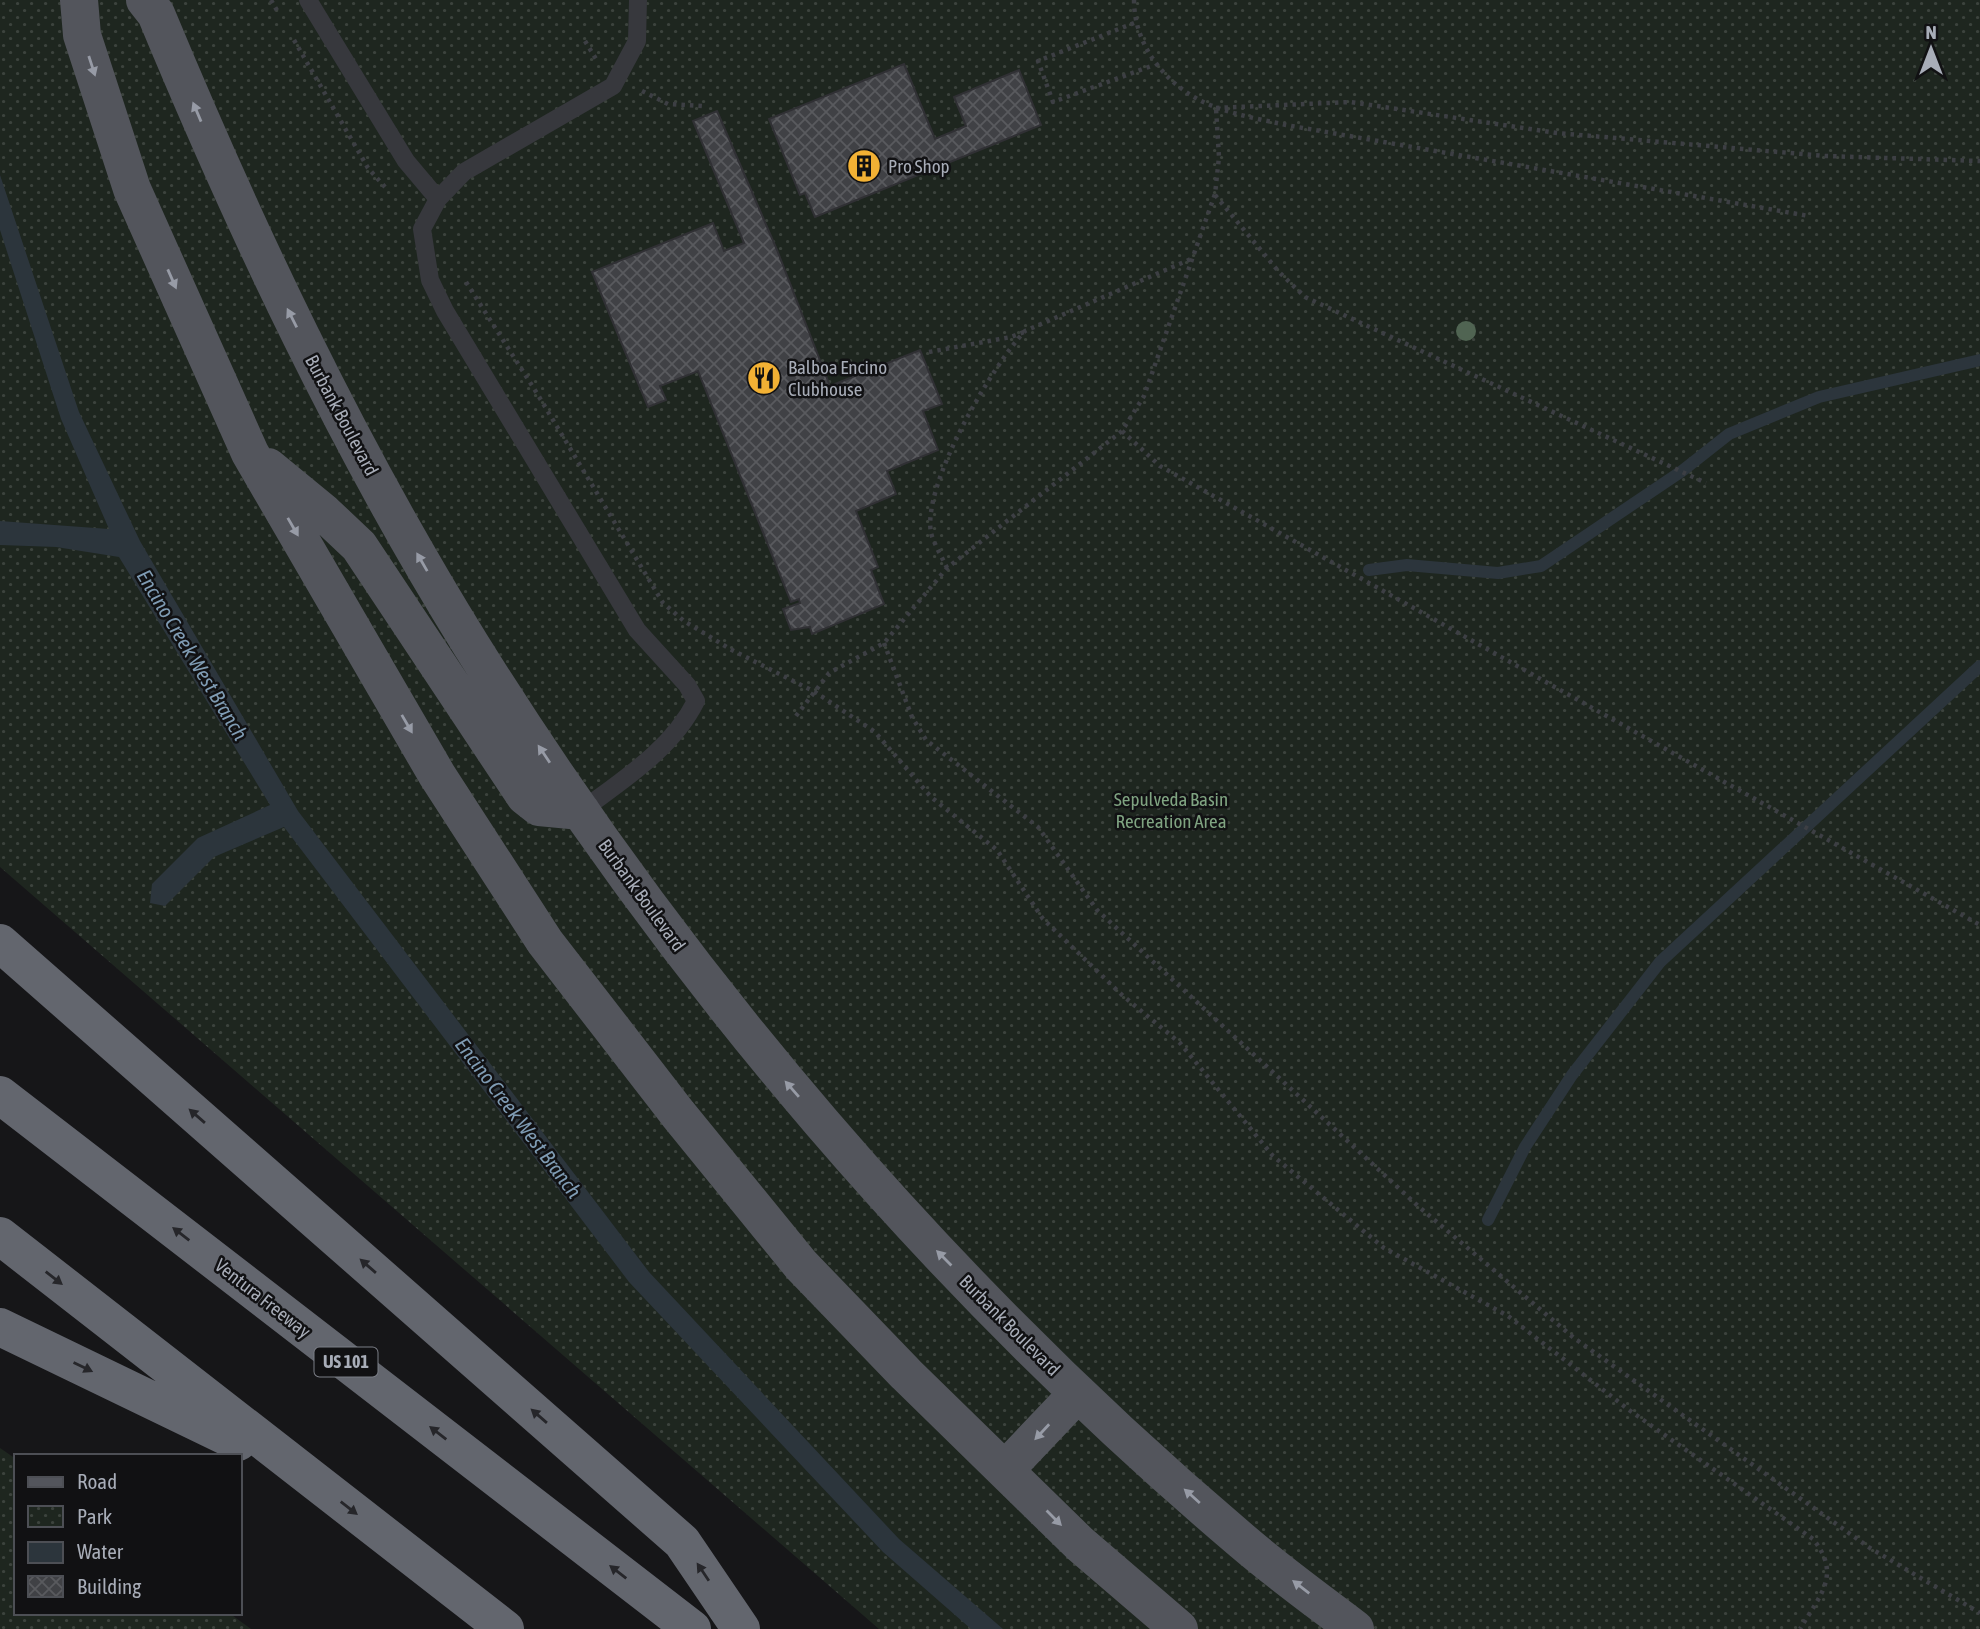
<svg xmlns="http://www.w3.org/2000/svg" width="1980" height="1629" font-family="'Asap Condensed',sans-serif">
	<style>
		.park { fill: url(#park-dots) }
		.water { fill: #2c353c }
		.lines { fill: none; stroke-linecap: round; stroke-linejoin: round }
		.stream { stroke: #2c353c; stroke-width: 12 }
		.building { fill: url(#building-cross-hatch); stroke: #303034; stroke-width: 2 }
		.path { stroke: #3d3f44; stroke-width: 4.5; stroke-dasharray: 3.5 5; stroke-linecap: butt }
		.service { stroke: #37383d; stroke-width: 18 }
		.primary { stroke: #53555c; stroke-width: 38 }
		.motorway { stroke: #63666e; stroke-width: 38 }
		.tree { fill: #506452 }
		.oneway { fill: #979ba6 }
		.oneway2 { fill: #26262a }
		.labels { text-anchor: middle; stroke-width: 5; stroke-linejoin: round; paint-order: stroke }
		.shield { fill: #111113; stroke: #7b7e86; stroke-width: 2 }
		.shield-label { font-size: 18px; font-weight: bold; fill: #a8adb8 }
		.poi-label { font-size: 19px; fill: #a8adb8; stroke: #111113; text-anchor: start }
		.street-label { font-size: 19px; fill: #a8adb8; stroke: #111113 }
		.park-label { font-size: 19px; fill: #7fa381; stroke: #111113 }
		.water-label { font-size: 21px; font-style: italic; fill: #7f9bb3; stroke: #111113 }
	</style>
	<defs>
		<pattern id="park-dots" width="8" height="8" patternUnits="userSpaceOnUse" patternTransform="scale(1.75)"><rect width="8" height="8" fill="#1e261f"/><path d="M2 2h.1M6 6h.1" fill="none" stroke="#3c433d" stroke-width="1.8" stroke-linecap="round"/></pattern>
		<pattern id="building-cross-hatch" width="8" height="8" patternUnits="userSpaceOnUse" patternTransform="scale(1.75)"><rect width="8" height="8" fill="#404145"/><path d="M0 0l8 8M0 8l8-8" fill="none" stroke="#595a5e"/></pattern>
	</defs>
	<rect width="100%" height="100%" fill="#161618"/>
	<path class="park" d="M0,0H1980V1629H879L0,867Z
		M0,1448L16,1459V1613H229L251,1629H0Z"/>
	<path class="water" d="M0,175L79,412L140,541L298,811L649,1272L899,1539L1003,1629H971L883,1552L629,1282L284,827L214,857L165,906L150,903L152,884L198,838L270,805L119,557L56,547L0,545V521L109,529L61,419L0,230Z"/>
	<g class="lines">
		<path class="stream" d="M1369,570L1407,565L1498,573L1541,566L1682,471L1729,434L1819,397L1980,360
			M1488,1220L1525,1147L1572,1075L1660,962L1980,666"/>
	</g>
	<path class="building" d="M904,64L935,139L966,126L954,97L1019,70L1041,125L815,217L805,193L800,195L769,119Z
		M717,111L777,250L830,386L920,350L942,404L923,411L938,450L887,471L896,494L856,511L878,567L871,570L884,604L812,634L810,627L791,630L783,609L800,603L799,599L791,602L698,371L660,386L666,400L648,407L592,272L713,223L724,251L744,243L693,121Z"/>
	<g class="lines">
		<path class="path" d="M271,0L279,14
			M1134,0C1134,49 1171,92 1218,108C1240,116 1264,120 1286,125L1809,216
			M1134,23L1038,61L1053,102L1154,65
			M294,40L368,168L385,187
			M585,41L596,59
			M642,91L668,104L703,106
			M1216,108L1350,102L1557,133L1825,156L1980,161
			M1215,195L1279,272L1305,297L1706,483
			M466,282L538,395L663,603L684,621L730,649L815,692L875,732L931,797L997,850L1043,919L1122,995L1180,1043L1273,1156L1384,1248L1508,1316L1629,1410L1813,1539C1842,1575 1820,1595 1800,1629
			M929,352L1011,337L1024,332
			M1122,431L1160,466L1980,925
			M947,568C942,557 934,544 931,533C922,484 992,366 1025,331L1191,259
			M884,643L912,717L926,740L1038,827L1097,910L1418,1206L1574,1338L1870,1548L1980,1613
			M796,716L829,673L884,643L947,568L1122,431L1144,396L1215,194L1219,157L1216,108"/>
		<path class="service" d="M308,0L406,161L438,199L422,229L430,280L445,311L637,630L687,685L696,701C672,749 624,779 581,811
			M438,199L464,172L613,86L637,41L638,0"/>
		<path class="primary" d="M79,0L82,35L132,189L250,453L437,775L545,942L678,1114L801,1265L906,1374L1080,1544L1179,1629
			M145,0L156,14C246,231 347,445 471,645C680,980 940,1285 1242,1541C1278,1572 1317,1600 1355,1629
			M268,467L324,513L359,546L525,796L539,807L581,811
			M1005,1470L1078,1393"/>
		<path class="motorway" d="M0,943L682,1542L741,1629
			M0,1095L692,1629
			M0,1236L505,1629
			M0,1327L238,1442"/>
	</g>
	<circle class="tree" cx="1466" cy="331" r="10"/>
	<defs><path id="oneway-solid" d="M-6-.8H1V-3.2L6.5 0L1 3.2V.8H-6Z" transform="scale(1.75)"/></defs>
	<g class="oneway">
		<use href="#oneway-solid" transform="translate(92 66) rotate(72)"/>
		<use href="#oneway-solid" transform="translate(197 112) rotate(-113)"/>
		<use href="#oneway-solid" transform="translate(172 279) rotate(66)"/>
		<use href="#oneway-solid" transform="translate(292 318) rotate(-117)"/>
		<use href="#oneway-solid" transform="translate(293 527) rotate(60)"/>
		<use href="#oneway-solid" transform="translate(422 562) rotate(-120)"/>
		<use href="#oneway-solid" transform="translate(407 724) rotate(60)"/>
		<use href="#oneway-solid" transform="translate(544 754) rotate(-124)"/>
		<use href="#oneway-solid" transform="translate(792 1089) rotate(-131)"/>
		<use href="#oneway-solid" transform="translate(944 1258) rotate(-135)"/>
		<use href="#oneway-solid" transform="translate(1042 1432) rotate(133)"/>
		<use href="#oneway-solid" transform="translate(1192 1496) rotate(-138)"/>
		<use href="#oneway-solid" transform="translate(1054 1518) rotate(45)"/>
		<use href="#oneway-solid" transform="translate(1301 1587) rotate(-142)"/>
	</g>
	<g class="oneway2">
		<use href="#oneway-solid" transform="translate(197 1116) rotate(-139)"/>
		<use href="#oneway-solid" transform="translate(181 1234) rotate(-142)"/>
		<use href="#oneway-solid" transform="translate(368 1266) rotate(-139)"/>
		<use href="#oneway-solid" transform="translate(54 1278) rotate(38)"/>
		<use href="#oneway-solid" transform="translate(83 1367) rotate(26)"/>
		<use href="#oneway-solid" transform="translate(539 1416) rotate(-139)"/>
		<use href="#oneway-solid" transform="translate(438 1433) rotate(-142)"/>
		<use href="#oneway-solid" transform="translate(349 1508) rotate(38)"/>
		<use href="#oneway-solid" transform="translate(618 1572) rotate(-142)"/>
		<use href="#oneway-solid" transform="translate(703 1572) rotate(-124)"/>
	</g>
	<defs>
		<g id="building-disc" transform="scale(1.75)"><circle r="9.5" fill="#f2b134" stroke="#111113"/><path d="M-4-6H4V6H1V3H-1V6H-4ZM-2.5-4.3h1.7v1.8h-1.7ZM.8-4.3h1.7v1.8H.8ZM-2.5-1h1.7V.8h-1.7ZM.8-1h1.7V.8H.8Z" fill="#111"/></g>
		<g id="restaurant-disc" transform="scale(1.75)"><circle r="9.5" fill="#f2b134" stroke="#111113"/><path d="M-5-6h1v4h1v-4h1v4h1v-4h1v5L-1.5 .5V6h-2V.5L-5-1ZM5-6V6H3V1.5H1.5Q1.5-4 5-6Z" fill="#111"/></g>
	</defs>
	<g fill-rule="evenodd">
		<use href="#building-disc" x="864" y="166"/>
		<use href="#restaurant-disc" x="764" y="378"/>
	</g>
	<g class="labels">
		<rect class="shield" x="314.5" y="1347.5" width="63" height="29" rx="5"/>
		<g class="shield-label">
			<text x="346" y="1368">US 101</text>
		</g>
		<g class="poi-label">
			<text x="888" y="173">Pro Shop</text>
			<text x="788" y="374">Balboa Encino<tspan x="788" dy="22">Clubhouse</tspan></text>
		</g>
		<g class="street-label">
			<text transform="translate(342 415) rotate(62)" y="7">Burbank Boulevard</text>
			<text transform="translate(642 895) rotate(54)" y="7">Burbank Boulevard</text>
			<text transform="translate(263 1298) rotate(38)" y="7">Ventura Freeway</text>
			<text transform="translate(1010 1325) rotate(45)" y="7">Burbank Boulevard</text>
		</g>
		<g class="park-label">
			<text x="1171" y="806">Sepulveda Basin<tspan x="1171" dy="22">Recreation Area</tspan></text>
		</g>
		<g class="water-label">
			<text transform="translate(192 655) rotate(59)" y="7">Encino Creek West Branch</text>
			<text transform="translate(518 1118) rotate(53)" y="7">Encino Creek West Branch</text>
		</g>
	</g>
	<rect x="14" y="1454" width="228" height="161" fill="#111113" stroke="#4d4f55" stroke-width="2"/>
	<rect x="28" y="1477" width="35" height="10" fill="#53555c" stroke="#4d4f55" stroke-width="2"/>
	<text x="77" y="1489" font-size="21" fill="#a8adb8">Road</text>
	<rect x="28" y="1506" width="35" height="21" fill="url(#park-dots)" stroke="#4d4f55" stroke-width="2"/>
	<text x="77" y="1524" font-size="21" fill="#a8adb8">Park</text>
	<rect x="28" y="1542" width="35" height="21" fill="#2c353c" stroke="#4d4f55" stroke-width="2"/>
	<text x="77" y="1559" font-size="21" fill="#a8adb8">Water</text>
	<rect x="28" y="1576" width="35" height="21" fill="url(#building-cross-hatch)" stroke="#4d4f55" stroke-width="2"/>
	<text x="77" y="1594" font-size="21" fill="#a8adb8">Building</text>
	<g transform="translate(1931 49)" stroke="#111113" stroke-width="5" paint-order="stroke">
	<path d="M0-5L12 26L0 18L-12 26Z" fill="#a8adb8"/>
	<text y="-10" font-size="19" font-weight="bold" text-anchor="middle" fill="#a8adb8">N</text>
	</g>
</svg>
